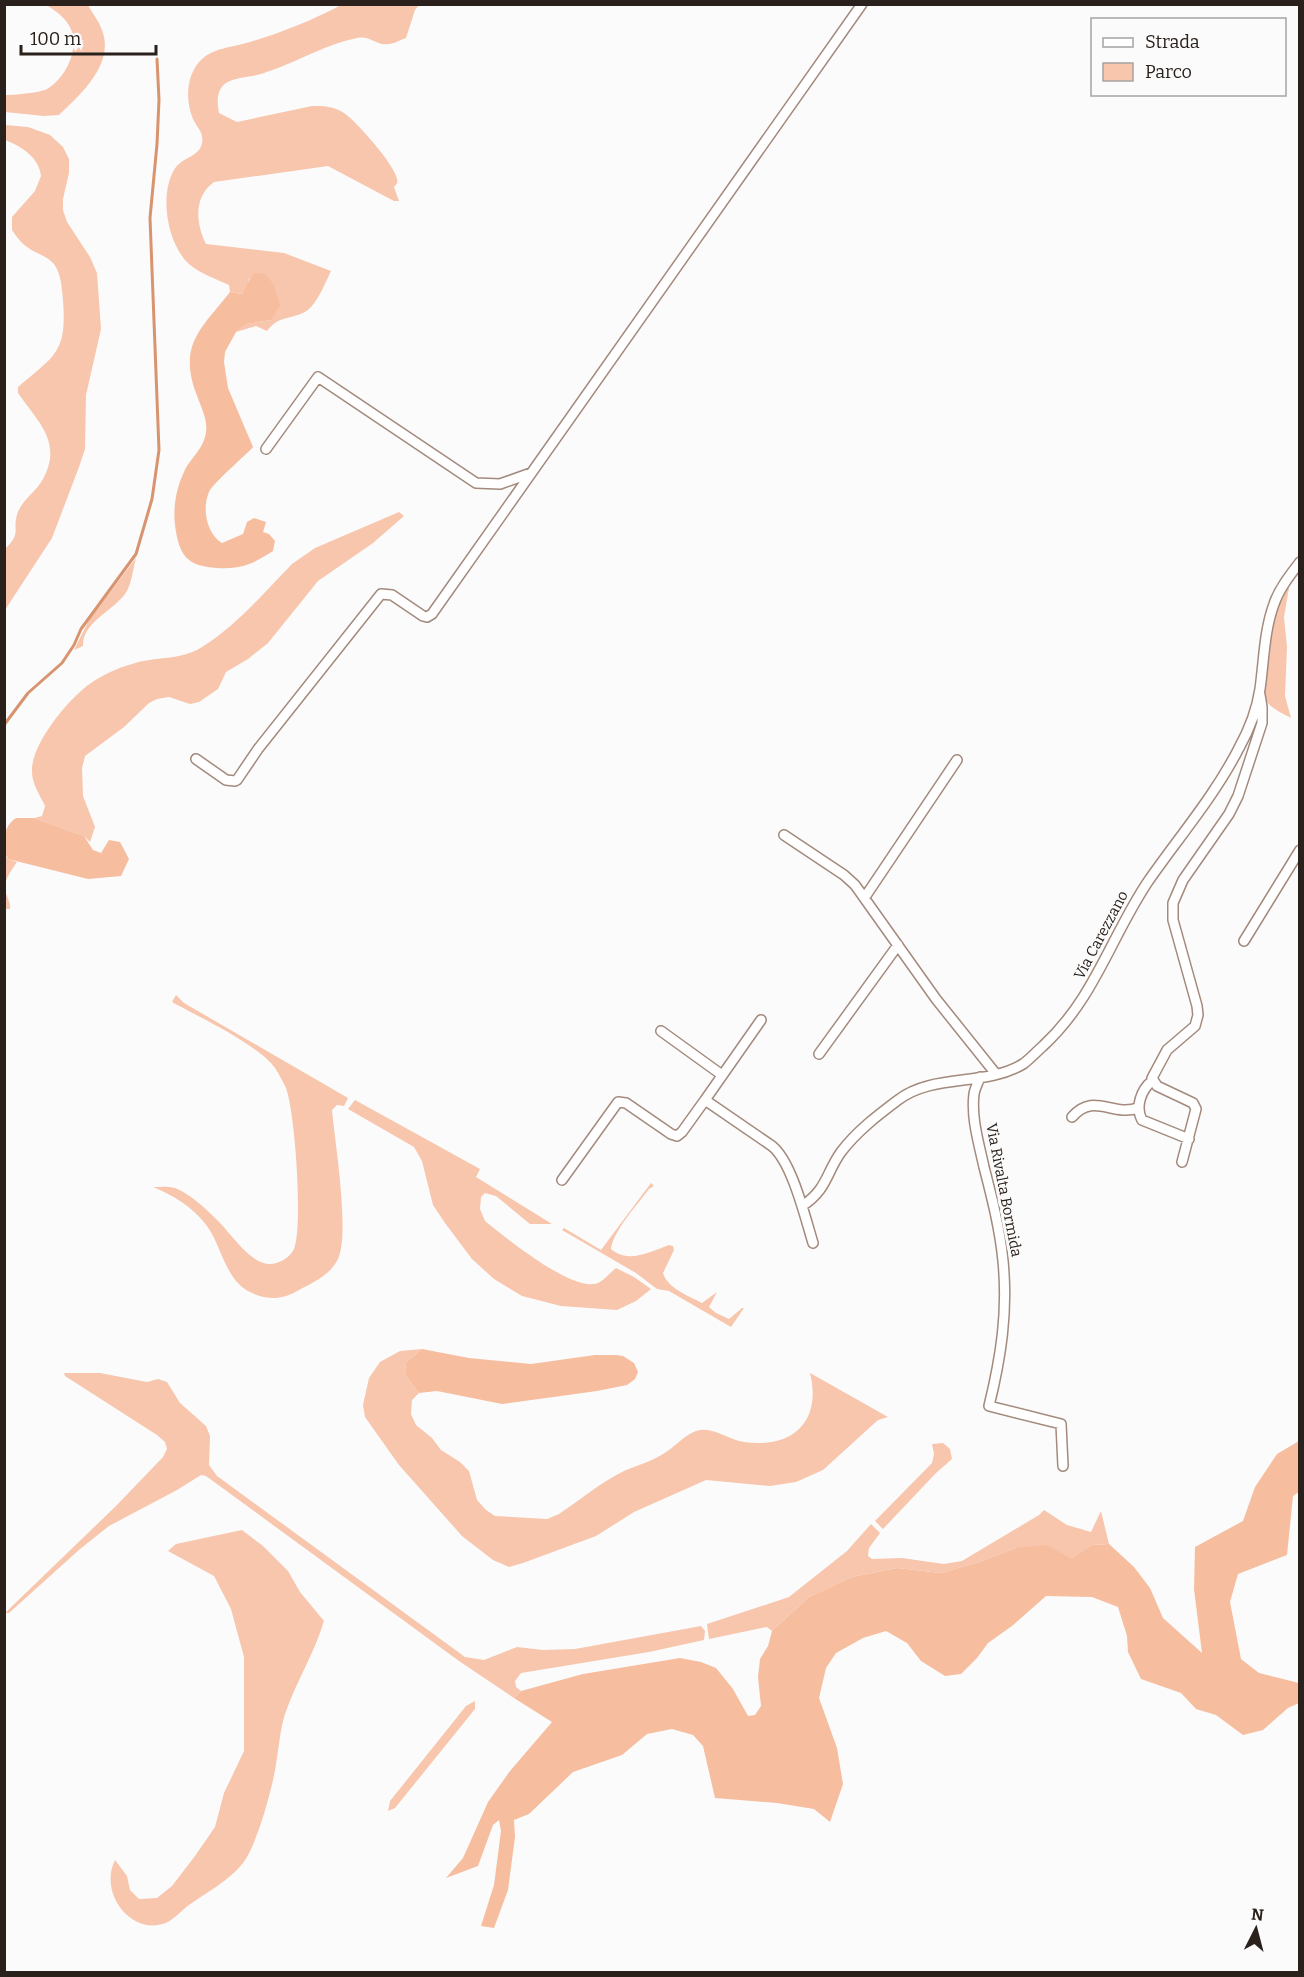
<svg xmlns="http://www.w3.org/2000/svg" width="1304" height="1977" font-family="Bitter,serif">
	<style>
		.green { fill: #f7c6ad }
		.forest { fill: #f6bd9f }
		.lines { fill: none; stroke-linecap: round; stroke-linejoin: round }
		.stream { stroke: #d8946f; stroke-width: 3 }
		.street-casing { stroke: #a38a7d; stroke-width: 12 }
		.street { stroke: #fff; stroke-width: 9 }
		.labels { text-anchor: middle; stroke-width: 6; stroke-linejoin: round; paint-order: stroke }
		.street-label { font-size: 15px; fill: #2a211c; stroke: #fbfbfb }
	</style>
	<rect width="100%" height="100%" fill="#fbfbfb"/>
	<path class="green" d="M46,5H88C92,13 99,21 102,30C115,64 81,94 59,115L44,116L5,112V95C14,95 39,93 47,89C64,79 76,56 73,36C71,22 57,11 46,5Z
		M341,5H419L415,10L406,38C400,40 394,44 388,44C377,46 370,35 357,38C322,45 291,66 257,75C248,77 233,78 226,83C216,90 217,103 219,113L237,122L312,106C323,106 334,106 344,113C356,121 395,165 397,179C398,183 397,183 394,187L399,201H394L328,166L214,182C193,197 196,224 206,244L284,253L331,271C325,283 317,305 305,312C290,320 279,315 267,331L256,326L236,332L247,324L271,320L249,278L248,286L242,294L230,292L229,285C216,279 199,273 189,264C167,244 158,192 176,167C184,157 200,156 202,143C204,132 197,128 193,119C185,100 186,74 202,59C215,47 236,47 253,41C283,32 313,20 341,5Z
		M5,125L28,127L50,135L63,147L69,159V173L63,199V210L67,222L90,257L97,273L101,329L86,395L85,449L79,467L52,538L5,610V549C23,532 11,530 18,512C23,499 37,491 43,479C63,442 38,422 18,393V387C55,355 67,353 63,300C62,289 61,273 54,264C47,256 35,253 27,247C21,243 16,236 12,230V217L35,191L41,176C39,157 21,146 5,140Z
		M399,512L404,516L373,543L318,581L268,643L248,659L226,672L218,689L199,702L190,704L169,697L157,699L149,703L124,727L85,756L82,768L83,796L95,827L90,842L84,836L34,818L42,816L45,806C40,795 32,784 32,772C30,745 69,698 91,683C103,675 117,668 132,664C155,656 180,661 202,647C236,626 264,593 292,564L315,548Z
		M136,558C133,569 132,581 127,591C116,610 82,621 83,646L74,650L89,620Z
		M1287,585L1289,588L1284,617L1287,647L1285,696L1291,718C1284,714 1272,709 1268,703C1258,690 1271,622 1277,607C1280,599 1284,592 1287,585Z
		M4,854L8,859L17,862C12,870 4,879 5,889C6,897 11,901 10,909H5Z
		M176,995L184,1003L348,1098L344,1106L337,1105L332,1110C335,1143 350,1233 338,1259C330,1275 314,1282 299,1290C283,1300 266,1301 248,1291C225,1278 221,1245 207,1226C194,1208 173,1195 153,1187C160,1187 168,1186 175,1188C190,1194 204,1207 215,1218C229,1230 249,1264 270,1264C278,1264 289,1258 293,1251C304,1232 295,1111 286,1088C283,1082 279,1074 275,1068C259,1045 199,1017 172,1002Z
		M355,1100L480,1169L476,1177L552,1224H530L496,1196L485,1193L481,1197L480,1209L485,1221C505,1237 573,1293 598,1283C604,1280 611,1272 616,1268L634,1277L651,1289L636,1301L617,1310L561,1306L522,1296L494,1279L472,1259L445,1223L433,1205L422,1161L414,1147L348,1109Z
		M651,1183L654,1186L649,1189C638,1204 613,1231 611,1249C628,1264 650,1252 669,1245L673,1246L674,1250L663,1273C667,1288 689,1296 702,1303L717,1292L709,1307L716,1313L729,1319L742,1308H744L731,1327L669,1291L657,1289L636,1273L562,1230L564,1228L601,1250Z
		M422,1349L406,1362L405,1375L419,1393L412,1400L411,1414L416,1425L432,1438L441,1450L460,1462L469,1471L477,1500L486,1510L495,1516L547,1519L559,1514C580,1500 601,1482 624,1471C638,1465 653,1461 666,1452C676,1446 687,1432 700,1430C716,1428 729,1440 744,1442C793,1449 822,1421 810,1373L888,1417L878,1420L823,1470L796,1482L770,1486L706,1480L634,1512L596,1536L523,1563L509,1567L493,1560L462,1536L399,1465L365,1417L363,1405L369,1378L380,1362L400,1351Z
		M64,1373H100L147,1382L158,1379L167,1382L180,1403L206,1426L210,1436L209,1465L217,1476L465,1657L484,1660L517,1647L543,1650L575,1649L701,1626L705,1631L704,1640L649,1652L521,1673L515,1681L516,1687L521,1691L514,1698L459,1661L206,1476L201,1475L177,1490L109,1526L80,1549L9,1613H5L116,1506L163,1457L167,1449L165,1442L157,1435L65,1376Z
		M943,1443L950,1449L952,1459L936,1473L883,1529L875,1521L932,1463L934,1454L932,1444Z
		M1044,1510L1067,1525L1091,1532L1101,1511L1109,1544L1092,1545L1072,1560L1016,1548L979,1562L941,1573L897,1568L852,1577L809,1597L772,1631L767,1627L709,1639L707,1624L789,1597L847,1551L871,1524L880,1533L869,1548L868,1556L872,1559L902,1558L944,1564L962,1561L1039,1515Z
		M242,1530L263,1546L288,1571L300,1592L324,1621C314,1654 296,1682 285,1714C280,1730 279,1747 276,1764C273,1786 257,1845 243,1863C229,1881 207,1892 189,1905C182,1910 175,1918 168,1922C133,1938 98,1894 115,1860L127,1876L130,1890L139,1899L157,1898L172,1886L195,1856L215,1827L224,1793L244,1751V1657L231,1609L214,1576L168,1551L176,1544Z
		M475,1701V1709L395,1808L388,1811L390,1801L466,1706Z"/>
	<path class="forest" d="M255,273L265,274L274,285L280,305L271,320L247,324L236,332L225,352L224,362L228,388L253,447C245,456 213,483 209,492C202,508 206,533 222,543L243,534L247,522L254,518L266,522L263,532L269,534L275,541L273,551C265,556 257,561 249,564C239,568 227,569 217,568C186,566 179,555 175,525C173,508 176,488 184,472C190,458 204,449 206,432C208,419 200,405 196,393C178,344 202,328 230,292L242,294C247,287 248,279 255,273Z
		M16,818H34L84,836L93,850L101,853L109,840L120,842L129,859L121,876L88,879L8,859C0,847 3,826 16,818Z
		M422,1349L469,1358L531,1364L595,1355H616L623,1356L634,1363L638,1372L635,1379L627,1385L597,1391L502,1404L437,1391L419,1393L405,1375L406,1362Z
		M1299,1441V1492L1293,1496L1287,1555L1238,1574L1230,1602L1241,1659L1259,1673L1299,1683V1703L1288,1708L1263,1730L1243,1735L1216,1715L1196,1709L1181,1693L1141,1679L1128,1652L1127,1636L1118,1607L1092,1597L1046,1596L1012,1626L988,1643L977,1658L961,1674L945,1676L921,1661L907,1643L886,1631L863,1638L836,1653L826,1668L819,1698L837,1748L843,1784L830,1822L814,1809L777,1803L715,1798L703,1746L693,1735L672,1729L647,1734L622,1755L573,1772L529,1814L514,1820L515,1837L508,1890L494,1928L481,1926L494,1885L501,1831L499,1820L493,1825L478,1866L446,1878L463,1858L488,1802L510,1771L552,1722L514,1698L521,1691L583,1674L680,1658L701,1662L716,1668L733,1689L748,1716L755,1715L761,1706L758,1677L760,1659L768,1646L772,1631L809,1597L852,1577L897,1568L941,1573L979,1562L1016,1548L1047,1545L1072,1559L1092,1545L1109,1544L1134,1567L1150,1588L1163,1618L1202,1653L1194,1589L1195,1547L1243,1521L1255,1487L1277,1454Z"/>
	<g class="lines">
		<path class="stream" d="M4,725L28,693L62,663L74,645L81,629L136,554L152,499L159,450L150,218L157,144L159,100L157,59"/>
		<g class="street-casing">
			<path id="street" d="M266,449L318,377L476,483L500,484L531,473
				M196,759L226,780L235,781L237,780L258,749L381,594L392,595L423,616L427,617L432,614L862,4
				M784,835L844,875L855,885L936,999L996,1074
				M865,897L957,760
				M1244,941L1300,850
				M761,1020L705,1100L772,1146C792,1162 805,1217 813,1243
				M661,1031L722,1075
				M819,1054L898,945
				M980,1077C978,1083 975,1088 974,1094C971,1118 979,1144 984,1167C992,1198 1000,1229 1003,1261C1008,1312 1001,1357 989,1406L1061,1424L1063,1466
				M1152,1081C1141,1090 1135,1107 1142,1120L1189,1139
				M1072,1117C1094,1092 1112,1117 1138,1108
				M1182,1162L1196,1109L1193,1103L1157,1086L1152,1078L1167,1050L1195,1026L1198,1015L1197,1006L1173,920V903L1183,880L1229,814L1238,796L1262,723V707L1260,695
				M562,1180L618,1102L626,1103L671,1134L677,1136L682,1132L705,1100
				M802,1206C827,1190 826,1173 841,1152C857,1131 878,1115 898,1100C933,1073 985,1087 1023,1064C1030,1059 1036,1052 1043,1046C1094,999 1110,939 1147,883C1178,838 1214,797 1239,748C1249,730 1257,709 1260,689C1264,661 1264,631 1274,604C1279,589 1290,575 1300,562"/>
		</g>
		<use href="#street" class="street"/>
	</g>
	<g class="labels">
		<g class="street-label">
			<text transform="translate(1101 935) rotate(-62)" y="5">Via Carezzano</text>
			<text transform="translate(1004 1190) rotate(79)" y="5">Via Rivalta Bormida</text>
		</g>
	</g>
	<rect width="1304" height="1977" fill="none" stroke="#2a211c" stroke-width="12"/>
	<rect x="1091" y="18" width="195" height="78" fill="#fbfbfb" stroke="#a7a4a2" stroke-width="1.5"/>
	<rect x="1103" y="38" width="30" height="9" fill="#ffffff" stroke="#a7a4a2" stroke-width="1.5"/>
	<text x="1145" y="48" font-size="18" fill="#2a211c">Strada</text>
	<rect x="1103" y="63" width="30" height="18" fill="#f7c6ad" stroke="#a7a4a2" stroke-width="1.5"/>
	<text x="1145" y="78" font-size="18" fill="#2a211c">Parco</text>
	<g transform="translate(1256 1929) rotate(6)" stroke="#fbfbfb" stroke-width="4.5" paint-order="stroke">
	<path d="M0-4.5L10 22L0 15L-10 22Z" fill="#2a211c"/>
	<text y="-9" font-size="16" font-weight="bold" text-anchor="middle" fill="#2a211c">N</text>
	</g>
	<path d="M21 45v9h135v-9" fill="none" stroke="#2a211c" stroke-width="3"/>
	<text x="30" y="45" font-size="18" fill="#2a211c" stroke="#fbfbfb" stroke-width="4.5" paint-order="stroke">100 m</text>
</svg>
